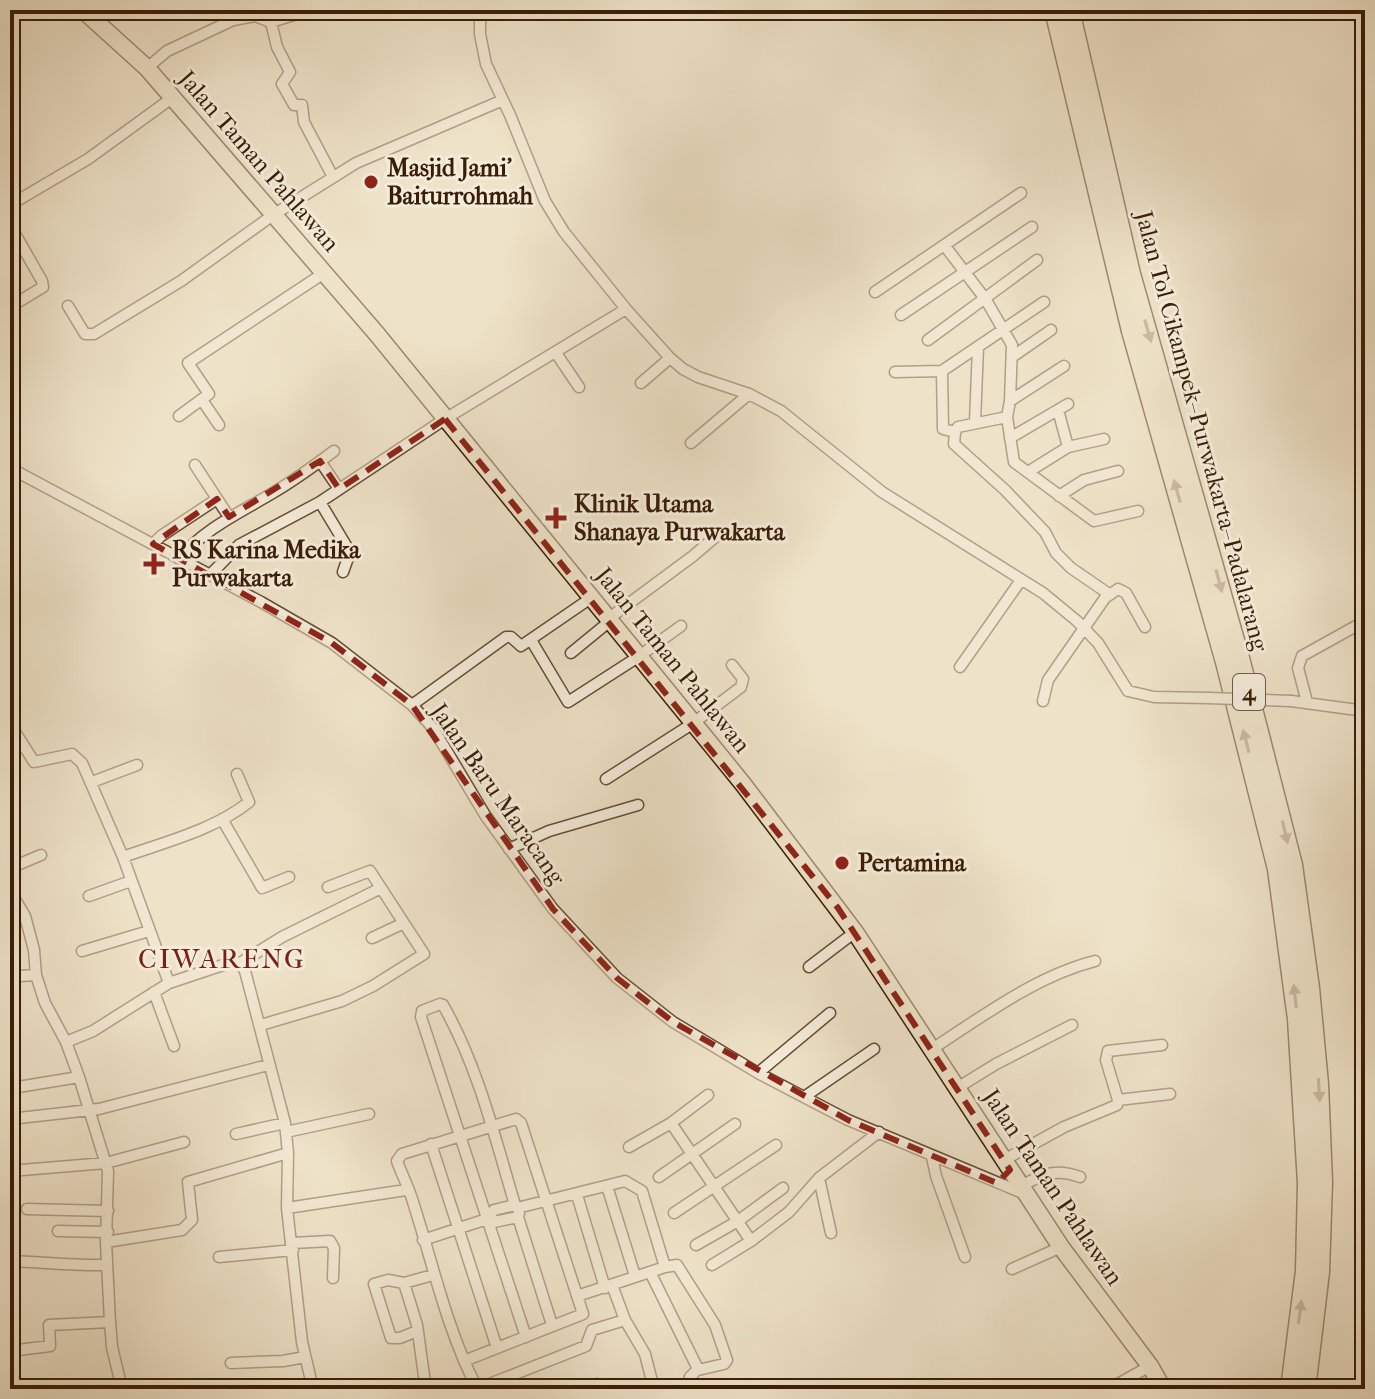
<svg xmlns="http://www.w3.org/2000/svg" width="1375" height="1399" font-family="'IM FELL French Canon',serif">
	<style>
		.lines { fill: none; stroke-linecap: round; stroke-linejoin: round }
		.minor-casing { stroke: #674e36; stroke-width: 13 }
		.primary-casing { stroke: #3a1d06; stroke-width: 19 }
		.motorway-casing { stroke: #3a1d06; stroke-width: 21 }
		.minor { stroke: #f4ecdb; stroke-width: 10 }
		.primary { stroke: #eee2c8; stroke-width: 16 }
		.motorway { stroke: #eee2c8; stroke-width: 18 }
		.minor-bridge-casing { stroke: #674e36; stroke-width: 13; stroke-linecap: butt }
		.minor-bridge { stroke: #f4ecdb; stroke-width: 10 }
		.oneway { fill: #9d8971 }
		.marked { fill: none; stroke: #8f2418; stroke-width: 6; stroke-dasharray: 16 10; stroke-linejoin: round }
		.poi-dot { fill: #8f2418; stroke: #f4ecdb; stroke-width: 3 }
		.labels { text-anchor: middle; stroke-width: 6; stroke-linejoin: round; paint-order: stroke }
		.shield { fill: #f4ecdb; stroke: #725b46; stroke-width: 2 }
		.shield-label { font-size: 22px; font-weight: bold; fill: #3a1d06 }
		.street-label { font-size: 24px; fill: #3a1d06; stroke: #f4ecdb }
		.poi-label { font-size: 24px; font-weight: bold; fill: #3a1d06; stroke: #f4ecdb; text-anchor: start }
		.quarter-label { font-size: 28px; letter-spacing: 2px; fill: #7a1f14; stroke: #f4ecdb }
	</style>
	<rect width="100%" height="100%" fill="#eee2c8"/>
	<filter id="stains"><feTurbulence type="fractalNoise" baseFrequency=".0025" numOctaves="4"/><feColorMatrix values="0 0 0 0 .2 0 0 0 0 .09 0 0 0 0 .02 0 0 0 .5 -.17"/></filter>
	<radialGradient id="worn" r=".72"><stop offset=".6" stop-color="#630" stop-opacity="0"/><stop offset="1" stop-color="#630" stop-opacity=".3"/></radialGradient>
	<g class="lines">
		<g class="minor-casing">
			<path id="minor" d="M480,10V34L486,64L510,115L545,201L564,232L626,309L670,358L683,369L698,377L749,394L781,411L882,492L1043,593L1077,621L1098,643L1128,691L1154,697L1209,698
				M271,22L277,47L290,72L282,84L294,105H302L304,122L333,177
				M147,68L167,51L233,20L255,16L271,22L310,10
				M10,205L88,159L172,98
				M10,225L42,281L43,287L10,307
				M945,246L986,300L1012,345L1010,401L1007,417L958,427L955,432L954,444L1005,490L1045,532L1056,553L1071,568L1109,594
				M875,292L1021,193
				M68,306L85,334H94L181,281L273,215L356,163L503,100
				M901,315L1032,227
				M928,340L1037,260
				M556,353L579,387
				M1012,357L1051,330
				M942,371L943,429L955,432
				M895,372L942,371L1044,302
				M641,383L670,358
				M202,400L219,425
				M1010,401L1064,366
				M1058,410L1068,447
				M179,416L209,394L188,363L324,273
				M1007,417L1014,462L1094,521L1138,511
				M975,422L978,347
				M1010,438L1068,404
				M691,443L749,394
				M320,461L339,489
				M195,465L229,517
				M10,468L261,602L332,643L412,705L433,728L485,815L553,909L617,978L673,1022L758,1073L848,1120L1025,1194
				M1028,472L1068,447L1104,439
				M1059,496L1084,480L1118,471
				M320,502L350,552L343,572
				M153,544L161,536L217,499
				M179,559C204,529 239,513 271,494C293,481 314,466 334,451
				M210,575L239,545L320,502L445,419L626,309
				M608,619L693,556L721,532
				M531,640L568,702L638,657L681,626
				M571,653L610,621
				M960,667L1021,580
				M1043,701L1048,680L1105,598L1118,589L1126,593L1145,627
				M1291,701L1365,711
				M1307,702L1298,668L1302,656L1365,621
				M412,705L506,637H511L521,646L591,598
				M10,724L34,762L72,754L82,763L123,857L169,983L232,962L240,963L245,971L285,1123L288,1153L287,1208L302,1342L313,1389
				M606,779L692,724L741,687L743,679L732,665
				M92,782L137,765
				M222,819L262,888L289,877
				M509,849L549,831L638,805
				M123,857C165,842 214,830 249,802L237,774
				M10,868L41,855
				M10,891L25,916L34,950L36,975L45,1003L66,1042L79,1077L108,1171L106,1242L110,1322L112,1347L122,1389
				M89,896L131,881
				M372,938L404,923
				M82,951L149,931
				M240,963L282,937L381,888
				M809,967L855,932
				M10,982L20,976L36,975
				M154,992L174,1046
				M261,1025L342,1001L373,986L424,954L370,871L328,887
				M66,1042L93,1031L169,983
				M932,1049C983,1016 1036,976 1095,961
				M758,1073L830,1013
				M18,1087L79,1077
				M957,1088L996,1064L1072,1025
				M804,1097L874,1049
				M1118,1100L1170,1094
				M10,1119L99,1109L268,1065
				M671,1123L751,1241
				M286,1132L369,1114
				M236,1134L285,1123
				M431,1144L497,1348
				M629,1147L671,1123L708,1095
				M932,1157L936,1176L965,1257
				M1004,1160L1064,1127L1117,1105L1118,1100L1106,1060L1108,1051L1162,1045
				M10,1171L106,1163L184,1142
				M659,1177L735,1124
				M819,1178L831,1233
				M607,1186L635,1276
				M1021,1186C1043,1174 1056,1168 1080,1177
				M577,1195L605,1288
				M515,1205C495,1138 478,1066 443,1005L440,1004L422,1011L421,1017L526,1337
				M287,1208L406,1190
				M27,1209L108,1211
				M674,1213L776,1145
				M491,1217L494,1222L518,1217L519,1213
				M518,1217L552,1325
				M58,1231L108,1232
				M423,1240L487,1219L494,1210L515,1205L517,1208L625,1181L642,1191L665,1267
				M106,1242L182,1230L192,1220L188,1182L288,1153
				M293,1243L330,1241L334,1248L333,1278
				M696,1245L738,1221L783,1188
				M219,1257L293,1250
				M10,1261C43,1262 74,1266 107,1265
				M712,1265L751,1241L789,1212L819,1178L879,1132
				M1012,1269L1061,1247
				M650,1272L698,1369L690,1377L694,1389
				M404,1283L417,1325L425,1383
				M612,1285L625,1320L645,1354L654,1389
				M577,1296L665,1267L677,1265L715,1325L727,1360L724,1364L698,1370
				M417,1331L400,1338H391L374,1284L388,1280L404,1283L433,1275
				M10,1351L50,1346L49,1325L110,1322
				M464,1361L583,1314L521,1123L516,1119L402,1154L397,1161C402,1175 409,1188 413,1202C433,1264 446,1327 476,1386L482,1387L586,1346L592,1330L625,1320
				M231,1363L283,1361L305,1357
				M597,1384L598,1389
				M1109,1389L1150,1366"/>
		</g>
		<g class="primary-casing">
			<path id="primary" d="M83,10L147,68L376,333L743,784L855,932L1061,1247L1150,1366L1163,1389"/>
		</g>
		<g class="motorway-casing">
			<path id="motorway" d="M1054,10L1131,331L1225,662L1277,869L1297,1019L1307,1183L1305,1271L1290,1389
				M1070,10L1131,274L1240,658L1293,865L1310,988L1319,1084L1323,1182L1320,1272L1306,1389"/>
		</g>
		<use href="#minor" class="minor"/>
		<use href="#primary" class="primary"/>
		<use href="#motorway" class="motorway"/>
		<g class="minor-bridge-casing">
			<path id="minor-bridge" d="M1209,698L1291,701"/>
		</g>
		<use href="#minor-bridge" class="minor-bridge"/>
	</g>
	<defs><path id="oneway-solid" d="M-6-.8H1V-3.2L6.5 0L1 3.2V.8H-6Z" transform="scale(2)"/></defs>
	<g class="oneway">
		<use href="#oneway-solid" transform="translate(1148 331) rotate(74)"/>
		<use href="#oneway-solid" transform="translate(1177 491) rotate(-106)"/>
		<use href="#oneway-solid" transform="translate(1219 581) rotate(75)"/>
		<use href="#oneway-solid" transform="translate(1246 741) rotate(-105)"/>
		<use href="#oneway-solid" transform="translate(1285 832) rotate(77)"/>
		<use href="#oneway-solid" transform="translate(1295 996) rotate(-96)"/>
		<use href="#oneway-solid" transform="translate(1319 1090) rotate(87)"/>
		<use href="#oneway-solid" transform="translate(1300 1312) rotate(-83)"/>
	</g>
	<path d="M0 0H1375V1399H0ZM445,419L838,908L1010,1170L997,1183L848,1120L673,1022L617,978L553,909L412,705L332,643L153,544L217,499L229,517L320,461L339,489Z" fill="#eee2c8" fill-opacity=".55" fill-rule="evenodd"/>
	<path class="marked" d="M445,419L838,908L1010,1170L997,1183L848,1120L673,1022L617,978L553,909L412,705L332,643L153,544L217,499L229,517L320,461L339,489Z"/>
	<g class="poi-dot">
		<circle cx="371" cy="182" r="8"/>
		<path d="M552 506h8v8h8v8h-8v8h-8v-8h-8v-8h8z"/>
		<path d="M150 552h8v8h8v8h-8v8h-8v-8h-8v-8h8z"/>
		<circle cx="842" cy="863" r="8"/>
	</g>
	<g class="labels">
		<rect class="shield" x="1233" y="674" width="32" height="36" rx="6"/>
		<g class="shield-label">
			<text x="1249" y="700">4</text>
		</g>
		<g class="street-label">
			<text transform="translate(259 161) rotate(49)" y="8">Jalan Taman Pahlawan</text>
			<text transform="translate(1202 431) rotate(75)" y="8">Jalan Tol Cikampek–Purwakarta–Padalarang</text>
			<text transform="translate(673 660) rotate(51)" y="8">Jalan Taman Pahlawan</text>
			<text transform="translate(498 794) rotate(55)" y="8">Jalan Baru Maracang</text>
			<text transform="translate(1053 1187) rotate(56)" y="8">Jalan Taman Pahlawan</text>
		</g>
		<g class="poi-label">
			<text x="387" y="176">Masjid Jami'<tspan x="387" dy="28">Baiturrohmah</tspan></text>
			<text x="574" y="512">Klinik Utama<tspan x="574" dy="28">Shanaya Purwakarta</tspan></text>
			<text x="172" y="558">RS Karina Medika<tspan x="172" dy="28">Purwakarta</tspan></text>
			<text x="858" y="871">Pertamina</text>
		</g>
		<g class="quarter-label">
			<text x="222" y="968">CIWARENG</text>
		</g>
	</g>
	<rect width="1375" height="1399" fill="none" stroke="#eee2c8" stroke-width="40"/>
	<rect x="12" y="12" width="1351" height="1375" fill="none" stroke="#3a1d06" stroke-width="4"/>
	<rect x="20" y="20" width="1335" height="1359" fill="none" stroke="#3a1d06" stroke-width="2"/>
	<rect width="100%" height="100%" filter="url(#stains)"/>
	<rect width="100%" height="100%" fill="url(#worn)"/>
</svg>
